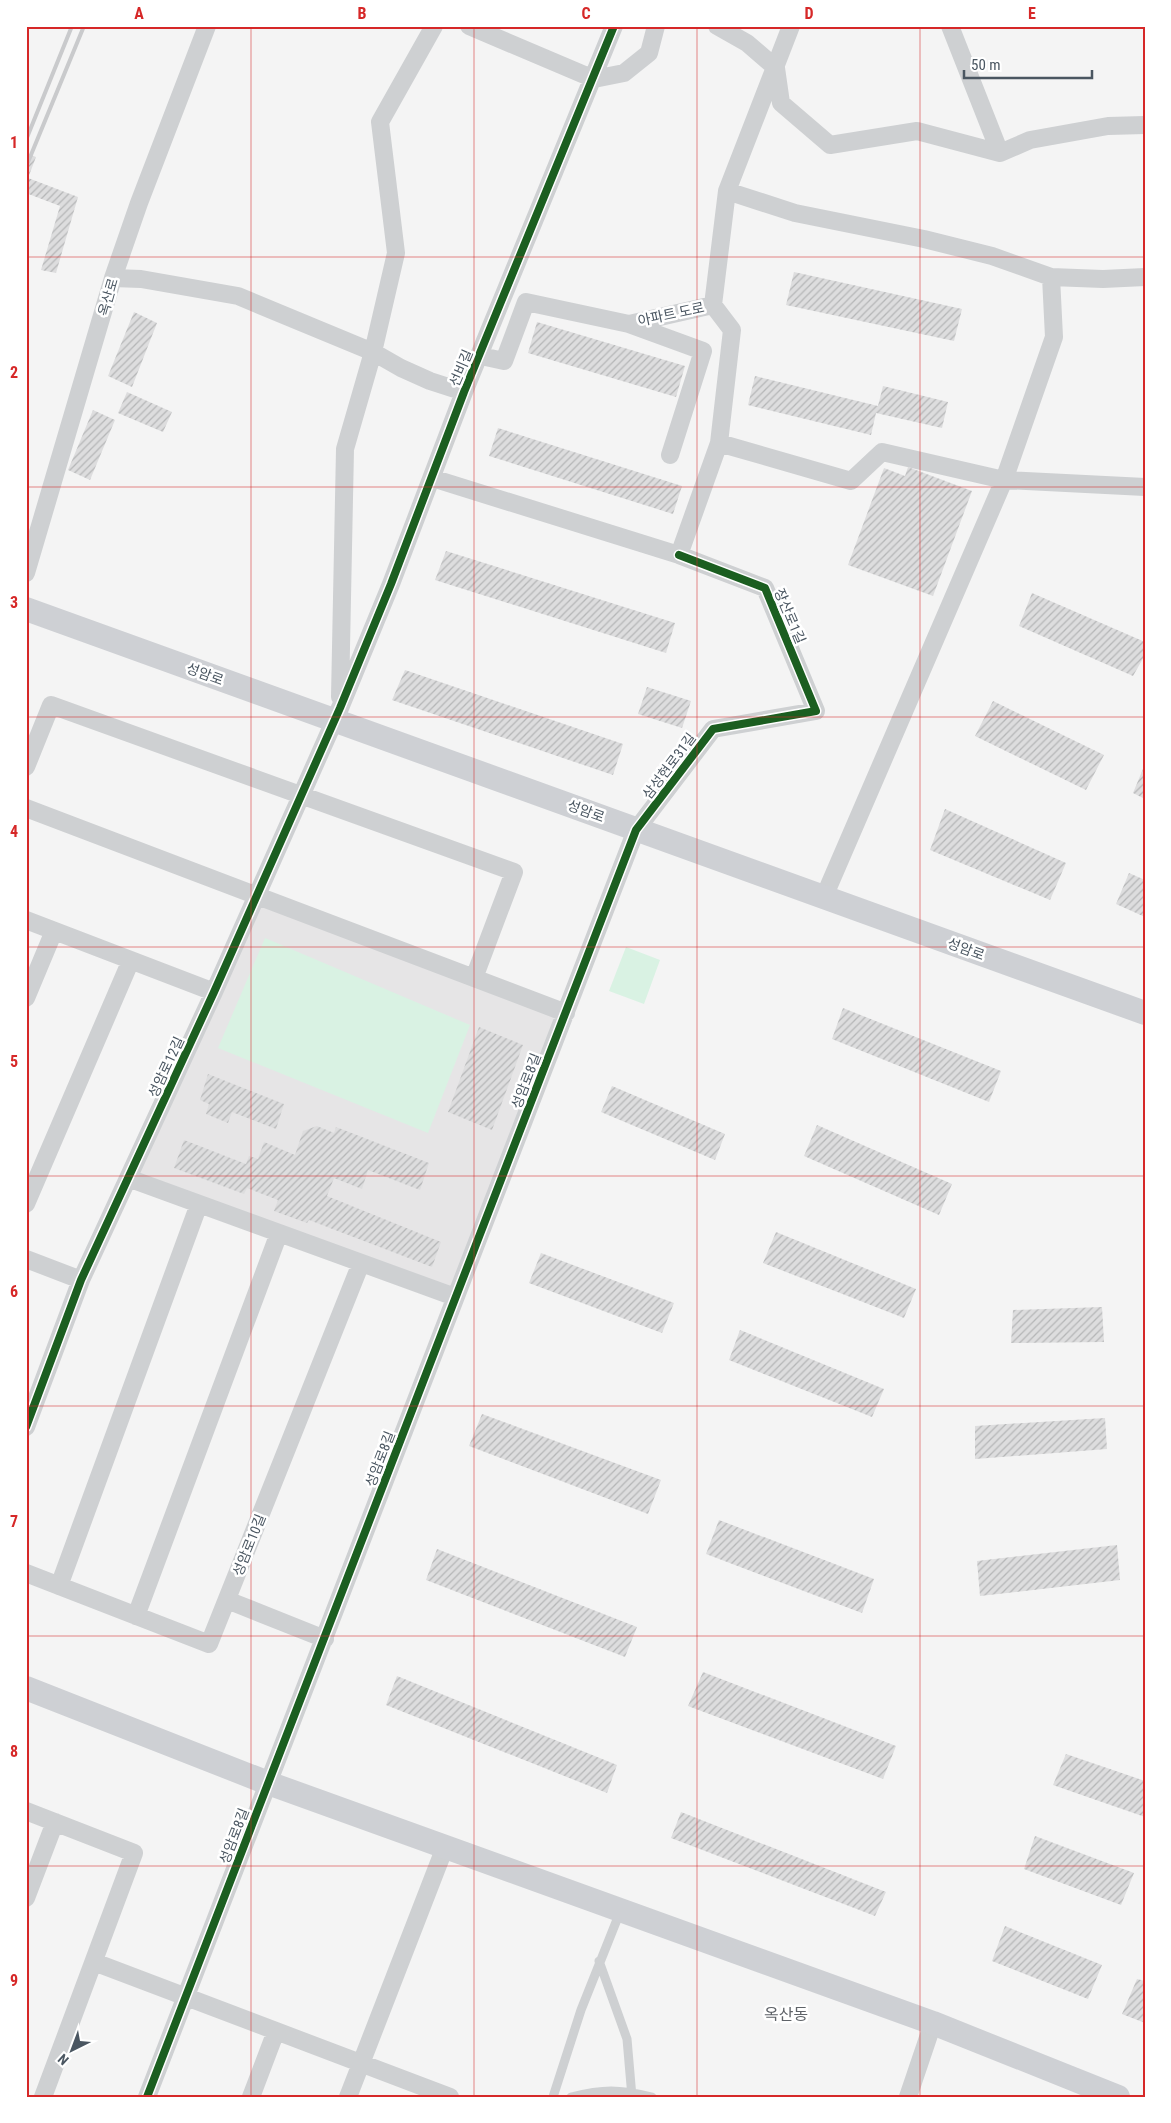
<svg xmlns="http://www.w3.org/2000/svg" width="1171" height="2123" font-family="'Roboto Condensed','Noto Sans KR',sans-serif">
	<style>
		.education { fill: #e6e5e6 }
		.green { fill: #d9f2e3 }
		.building { fill: url(#building-hatch) }
		.lines { fill: none; stroke-linecap: round; stroke-linejoin: round }
		.lane { stroke: #ced0d2; stroke-width: 9 }
		.street { stroke: #ced0d2; stroke-width: 18 }
		.secondary { stroke: #ced0d4; stroke-width: 24 }
		.rail { stroke: #c9cacc; stroke-width: 4 }
		.cycleway-casing { stroke: #fff; stroke-width: 11 }
		.cycleway { stroke: #1b5e20; stroke-width: 8 }
		.grid { fill: none; stroke: #d62828; stroke-width: 1; stroke-opacity: 0.55 }
		.labels { text-anchor: middle; stroke-width: 5; stroke-linejoin: round; paint-order: stroke }
		.street-label { font-size: 14px; fill: #4a5661; stroke: #fff }
		.quarter-label { font-size: 16px; fill: #5f6368; stroke: #fff }
		.neatline { fill: none; stroke: #d62828; stroke-width: 2 }
		.grid-label { font-size: 16px; text-anchor: middle; font-weight: bold; fill: #d62828 }
	</style>
	<defs>
		<pattern id="building-hatch" width="6" height="6" patternUnits="userSpaceOnUse" patternTransform="scale(1.25)"><rect width="6" height="6" fill="#ddddde"/><path d="M-1 1l2-2M0 6l6-6M5 7l2-2" fill="none" stroke="#b5b6b7"/></pattern>
	</defs>
	<rect width="100%" height="100%" fill="#f4f4f4"/>
	<path class="education" d="M258,895L566,1013L455,1297L128,1178Z"/>
	<path class="green" d="M265,938L470,1025L428,1133L218,1048Z
		M626,947L660,960L644,1004L609,991Z"/>
	<path class="building" d="M26,153L36,157L28,178L78,197L56,273L41,270L60,206L26,193Z
		M794,272L962,309L954,341L786,305Z
		M134,312L157,323L132,387L108,376Z
		M537,322L685,366L676,397L528,353Z
		M755,376L878,406L883,386L948,402L942,428L876,413L871,435L748,405Z
		M127,392L172,412L163,432L118,413Z
		M93,410L115,420L90,480L68,470Z
		M498,428L682,486L673,514L489,456Z
		M908,467L972,491L933,596L848,565L884,468L905,476Z
		M446,551L675,623L666,653L435,580Z
		M1032,593L1145,642V655L1133,676L1019,626Z
		M405,670L623,744L613,775L392,700Z
		M647,687L691,701L682,728L638,714Z
		M993,701L1104,755L1086,790L975,736Z
		M1145,764V799L1133,793Z
		M945,809L1066,863L1050,900L930,850Z
		M1129,873L1145,880V917L1116,904Z
		M843,1008L1001,1071L989,1102L832,1039Z
		M479,1027L523,1045L492,1130L448,1112Z
		M208,1074L284,1104L276,1129L232,1112L228,1123L206,1114L209,1104L200,1100Z
		M612,1086L725,1134L715,1160L601,1112Z
		M817,1125L952,1184L939,1215L804,1156Z
		M317,1126L334,1133L336,1127L429,1163L420,1190L368,1170L362,1189L334,1178L327,1196L441,1242L432,1267L309,1220L307,1223L274,1211L278,1200L247,1188L244,1194L174,1168L184,1140L246,1164L249,1156L258,1159L264,1142L295,1155L303,1131Z
		M776,1232L916,1289L904,1318L763,1263Z
		M541,1253L674,1303L662,1333L529,1283Z
		M1102,1307L1104,1342L1011,1343L1013,1310Z
		M740,1330L884,1389L872,1417L729,1360Z
		M482,1414L661,1480L648,1514L469,1446Z
		M1105,1418L1107,1449L975,1459V1426Z
		M719,1520L874,1579L862,1613L706,1554Z
		M1117,1545L1120,1580L980,1596L977,1561Z
		M437,1549L637,1627L625,1657L426,1580Z
		M703,1672L896,1746L883,1779L688,1706Z
		M397,1676L617,1765L607,1793L386,1705Z
		M1066,1754L1145,1781V1817L1053,1785Z
		M681,1812L886,1892L875,1916L671,1838Z
		M1035,1836L1134,1873L1121,1905L1024,1869Z
		M1005,1926L1102,1965L1088,1999L992,1961Z
		M1137,1979L1145,1981V2023L1122,2014Z"/>
	<g class="lines">
		<path class="lane" d="M599,1961L627,2039L632,2097
			M553,2097L581,2010L620,1912
			M571,2097C603,2089 619,2089 652,2097"/>
		<path class="street" d="M469,26L594,79L624,73L649,53L656,26
			M717,26L747,43L776,68L781,103L830,145L917,131L1000,153L1030,140L1108,126L1145,125
			M950,26L1000,153
			M727,191L795,213L924,239L992,256L1051,277L1103,279L1145,277
			M113,278L141,279L238,296L373,352L401,368L430,381L464,392
			M629,324L713,305
			M481,356L504,361L526,302L629,324L703,351L670,455
			M719,443L851,481L882,452L1004,480L1145,487
			M432,478L679,555L719,443L732,330L713,305L727,191L791,26
			M26,573L113,278L139,203L207,26
			M340,697L345,449L373,352L396,253L380,122L434,26
			M26,767L51,705L514,872L474,978
			M26,808L566,1013
			M824,897L1004,480L1054,337L1051,277
			M26,920L214,992
			M26,998L54,931
			M128,1178L455,1297
			M26,1204L131,960
			M26,1259L81,1280
			M26,1427L81,1280L214,992L340,708L391,584L464,392L614,26
			M26,1573L209,1644L361,1263
			M59,1586L199,1204
			M227,1600L325,1639
			M136,1616L279,1233
			M26,1811L134,1853L43,2097
			M26,1898L55,1822
			M94,1962L450,2097
			M147,2097L636,830L713,729L816,711L765,588L679,555
			M251,2097L276,2031
			M348,2097L445,1847
			M908,2097L933,2023"/>
		<path class="secondary" d="M26,609L1145,1013
			M26,1688L268,1783L933,2023L1118,2097"/>
		<path class="rail" d="M26,140L72,26
			M26,167L84,26"/>
		<g class="cycleway-casing">
			<path id="cycleway" d="M26,1427L81,1280L214,992L340,708L391,584L464,392L614,26
				M147,2097L636,830L713,729L816,711L765,588L679,555"/>
		</g>
		<use href="#cycleway" class="cycleway"/>
	</g>
	<path class="grid" d="M251,26V2097M474,26V2097M697,26V2097M920,26V2097M26,257H1145M26,487H1145M26,717H1145M26,947H1145M26,1176H1145M26,1406H1145M26,1636H1145M26,1866H1145"/>
	<g class="labels">
		<g class="street-label">
			<text transform="translate(108 297) rotate(-74)" y="5">옥산로</text>
			<text transform="translate(671 314) rotate(-12)" y="5">아파트 도로</text>
			<text transform="translate(461 368) rotate(-67)" y="5">선비길</text>
			<text transform="translate(790 616) rotate(67)" y="5">장산로1길</text>
			<text transform="translate(205 674) rotate(20)" y="5">성암로</text>
			<text transform="translate(669 766) rotate(-53)" y="5">삼성현로31길</text>
			<text transform="translate(586 811) rotate(20)" y="5">성암로</text>
			<text transform="translate(966 949) rotate(20)" y="5">성암로</text>
			<text transform="translate(166 1067) rotate(-65)" y="5">성암로12길</text>
			<text transform="translate(526 1081) rotate(-69)" y="5">성암로8길</text>
			<text transform="translate(380 1459) rotate(-69)" y="5">성암로8길</text>
			<text transform="translate(249 1545) rotate(-68)" y="5">성암로10길</text>
			<text transform="translate(234 1836) rotate(-69)" y="5">성암로8길</text>
		</g>
		<g class="quarter-label">
			<text x="786" y="2020">옥산동</text>
		</g>
	</g>
	<rect width="1171" height="2123" fill="none" stroke="#ffffff" stroke-width="55"/>
	<g transform="translate(72 2050) rotate(222)" stroke="#ffffff" stroke-width="4" paint-order="stroke">
	<path d="M0-4L9 19L0 12L-9 19Z" fill="#4a5661"/>
	<text y="-8" font-size="14" font-weight="bold" text-anchor="middle" fill="#4a5661">N</text>
	</g>
	<path d="M964 70v8h128v-8" fill="none" stroke="#4a5661" stroke-width="2.5"/>
	<text x="971" y="70" font-size="15" fill="#4a5661" stroke="#ffffff" stroke-width="4" paint-order="stroke">50 m</text>
	<rect x="28" y="28" width="1116" height="2068" class="neatline"/>
	<g class="grid-label">
		<text x="139" y="19">A</text>
		<text x="362" y="19">B</text>
		<text x="586" y="19">C</text>
		<text x="809" y="19">D</text>
		<text x="1032" y="19">E</text>
		<text x="14" y="148">1</text>
		<text x="14" y="378">2</text>
		<text x="14" y="608">3</text>
		<text x="14" y="837">4</text>
		<text x="14" y="1067">5</text>
		<text x="14" y="1297">6</text>
		<text x="14" y="1527">7</text>
		<text x="14" y="1757">8</text>
		<text x="14" y="1986">9</text>
	</g>
</svg>
